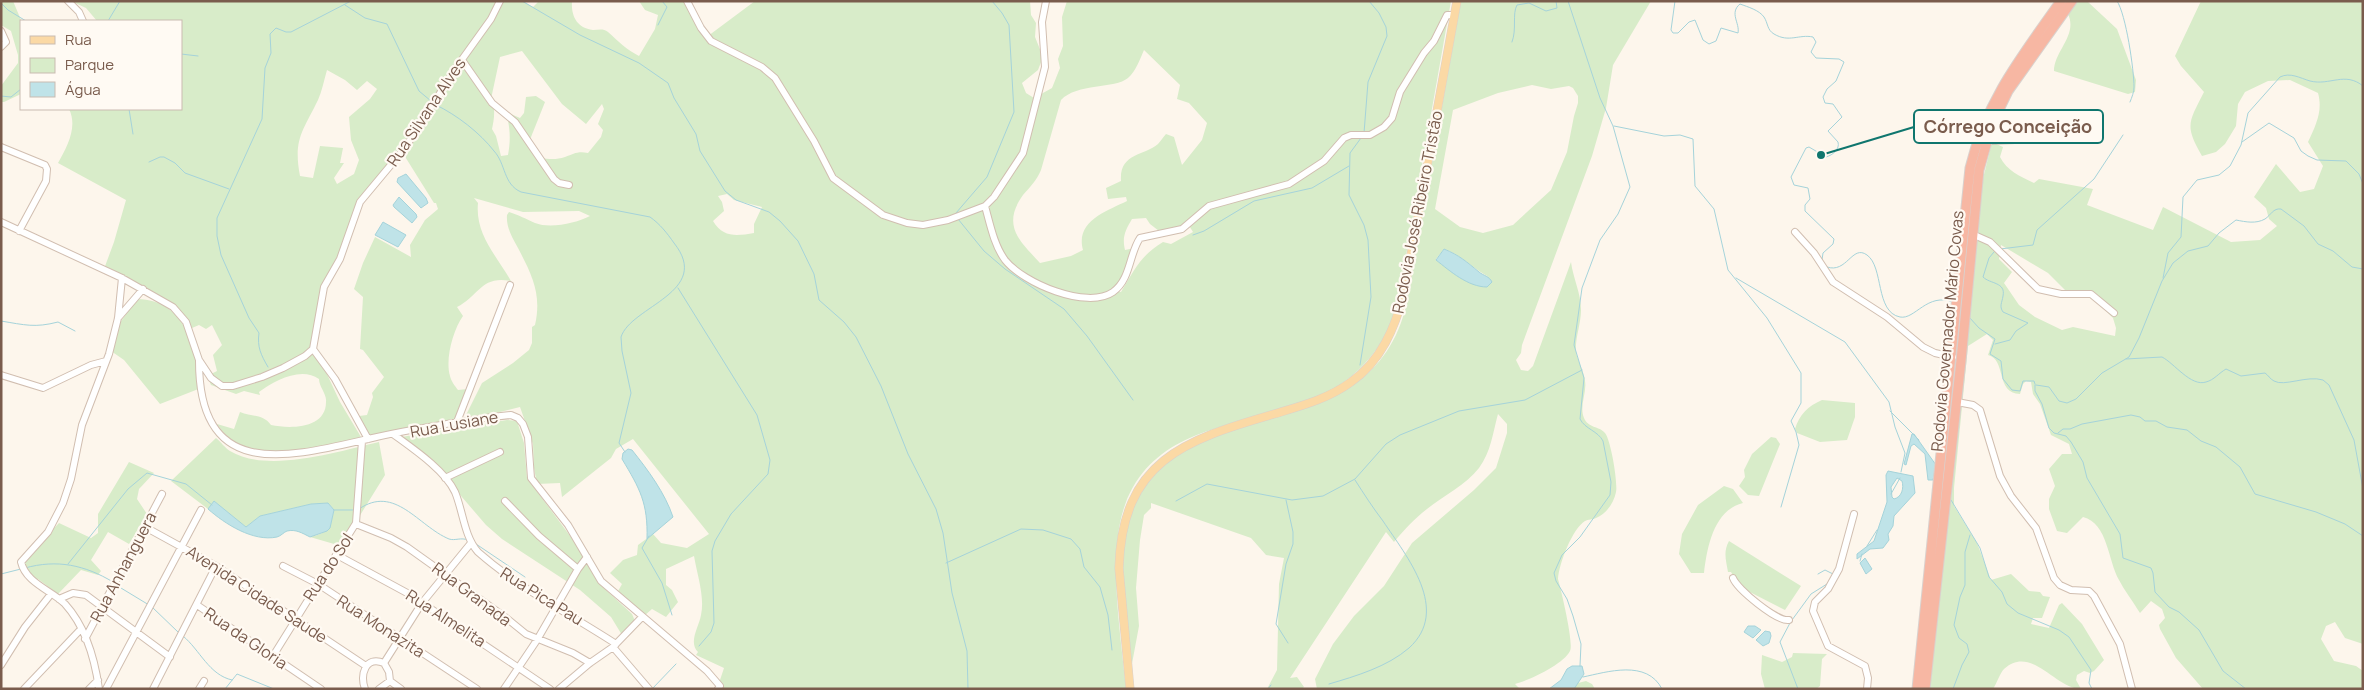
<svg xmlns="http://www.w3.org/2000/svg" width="2364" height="690" font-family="Manrope,sans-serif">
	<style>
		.green { fill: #d8ecc9; fill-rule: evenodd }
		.water { fill: #bfe3e8; stroke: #a5d3da; fill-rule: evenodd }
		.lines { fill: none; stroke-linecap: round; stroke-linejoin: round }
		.stream { stroke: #a5d3da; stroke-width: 1 }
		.minor-casing { stroke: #d1beb0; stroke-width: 8 }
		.major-casing { stroke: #dad1cd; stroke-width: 9 }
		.highway-casing { stroke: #dad1cd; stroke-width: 11 }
		.minor { stroke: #fff; stroke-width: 6 }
		.major { stroke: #fbd9a5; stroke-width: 8 }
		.highway { stroke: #f7b7a3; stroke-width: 9 }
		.labels { text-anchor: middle; stroke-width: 4.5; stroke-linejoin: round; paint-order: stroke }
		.street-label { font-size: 16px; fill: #7a5c4d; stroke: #fffaf3 }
		.leader { fill: none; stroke: #0f766e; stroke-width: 2 }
		.callout-dot { fill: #0f766e; stroke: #fffaf3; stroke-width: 2 }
		.callout { fill: #fffaf3; stroke: #0f766e; stroke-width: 2 }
		.callout-label { font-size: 18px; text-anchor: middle; font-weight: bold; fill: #7a5c4d }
	</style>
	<rect width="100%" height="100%" fill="#fdf6ec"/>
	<path class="green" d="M1,1H13L21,20L25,21H21V94L4,102H1V86L18,63V55L11,31L1,25Z
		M71,1H523L533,7L539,1H572C571,15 576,28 593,30C598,30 603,28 608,32C618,41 627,50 639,56L655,29L658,15L645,10L639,1H688L708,36L755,1H1030L1031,15L1036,23L1035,37L1043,57L1038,70L1022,83L1026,93L1034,98L1052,88L1060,68L1058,59L1063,46L1062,17L1067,1H1451L1398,301C1388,348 1351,386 1305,403C1239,427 1154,426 1125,505C1107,554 1121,636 1126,689H721L720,680L724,668L696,655L698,652C688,642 699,627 701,615C705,597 697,574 694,556L666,569V585L672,590L678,602L666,617L652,609L644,616L617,593L622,584L610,573L623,560L637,555L638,545L653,534L661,543L687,548L709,534L633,439L616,449L611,458L562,497L560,483L537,484L534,468L533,444L520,407L463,421L482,383L513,363L529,350L532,343V327L535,325C542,294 532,275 518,248C512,237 506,227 507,215L509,212C519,215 526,219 535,223C550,229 577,223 590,216L579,211L523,212L474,198L478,203C475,234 496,255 511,281C481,275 479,296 457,307L463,316C453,330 445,359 450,376C451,381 455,386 458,390L468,389L454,422L370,435L359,416L367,415L373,397L372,393L384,377L363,350L360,349L363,297L354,289L363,263L375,237L411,257L410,245L425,220L438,209L436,203H434L404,155H401L369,189L322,289L313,352L326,372L340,402L361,437C317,449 246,471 217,424L234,429L240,412C252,417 263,414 271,425C290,429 326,429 326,402C327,394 319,387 319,379C301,366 274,381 259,392L260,395L244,391L236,394L211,385L207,376L217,371L213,355L222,345L212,325L206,329L199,325L192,328L184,316L104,269L114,242L126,200L58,163C67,147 78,127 69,109H181V21H97L86,8ZM1144,50L1180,85L1177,99L1189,103L1207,123L1202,140L1182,165L1174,137L1166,134C1163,137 1161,141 1158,144C1144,156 1119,153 1121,181L1106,188L1108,199L1126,197L1127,201C1107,211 1075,221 1083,250L1071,256L1040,263C1020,241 1001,226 1023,195C1030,187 1037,180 1041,170L1061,100C1077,83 1115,89 1128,78C1136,71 1140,59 1144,50ZM522,51L562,104L586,124L602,104L604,109L598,124L603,130L601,137L588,153C577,151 574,154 565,157C556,160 549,159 540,158L529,142L545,102L536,96L526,97L524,113L520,118L506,112C510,127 511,139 508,155L501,156L496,136L492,129C494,120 496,108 491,99L500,57ZM327,70L345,80L357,90L367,81L377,89L370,99L349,117L351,140L359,160L354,174L337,184L334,178L344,163H340L343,148L320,146L313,178L300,176C293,139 303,131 318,100C322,91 324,80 327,70ZM727,194L734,200L762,207L754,224V233C737,236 723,238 713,221L724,211L722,202L718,196ZM1146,218L1150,224L1159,231L1183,228L1188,224L1193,232L1171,244L1163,242C1140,256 1135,269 1121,292L1112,290L1125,278L1135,248L1125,250C1122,237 1125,231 1132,219Z
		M1461,1H1651L1613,65L1606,108L1592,156L1522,345L1521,353L1516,360L1521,370L1528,371L1533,366L1571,262C1573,278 1581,293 1581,310C1581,324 1575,338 1576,352C1578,362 1584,371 1585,381C1587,393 1579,406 1584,418C1588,428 1599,426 1605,433C1611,440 1618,484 1616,492C1614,503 1606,514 1596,518C1593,520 1588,519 1585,521C1572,529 1559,564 1558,579C1561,590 1574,643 1570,651C1564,664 1528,681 1515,684L1520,689H1317L1315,679L1333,644L1354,616L1384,586L1412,543L1474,490L1496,468L1507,433V424L1498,414C1493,432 1491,452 1479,468C1466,485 1443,496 1427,509C1414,519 1404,530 1394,542L1386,532L1290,678L1297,677L1304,687L1302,689H1267L1277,670L1279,584L1284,558L1266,555L1251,538L1151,503V508L1144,515L1140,540L1136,588L1139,626L1131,669C1127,625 1115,547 1131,507C1182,385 1372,458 1407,302ZM1532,85L1551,89L1569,86L1573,88L1578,96V103L1574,116L1567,152L1551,190L1513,225L1483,233L1460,227L1435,209L1453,110L1498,93ZM1444,249C1463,256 1472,268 1489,277L1436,259Z
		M2077,1L2088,2L2117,29L2136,80L2135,92L2128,94L2054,71C2054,51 2078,35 2068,14Z
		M2201,1H2363V644L2345,638L2335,622L2326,626L2321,639L2334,661L2356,666L2363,671V689H2203L2176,658L2160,629L2159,625L2165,618L2162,609L2151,601L2140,613L2138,610C2132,600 2124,590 2119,580C2108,561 2108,523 2083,517L2067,533L2057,531L2049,509V499L2055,486L2049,469L2062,454H2072L2069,444L2051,435L2040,404L2033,394L2031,382L2026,381L2023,384L2020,394C1995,393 2007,360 1988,355L1993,340L1987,334L1968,346L1954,488V506L1977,543L1991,580L2011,574L2029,591L2040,592L2043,596L2050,597L2042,618H2033L2031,624L2049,628L2059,605L2062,603L2082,624L2104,660L2094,671L2090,673L2084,671L2077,675L2076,680L2081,689C2056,689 2031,644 2004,669C2000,673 1997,683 1993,689H1930L1981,187L1992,142L2003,147L2000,157C2007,171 2020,176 2034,183L2039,179L2093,189L2087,205L2153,230L2163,207L2231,242L2260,240L2277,226L2269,219L2266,208L2254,197L2276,164L2300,192L2314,189L2323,166L2308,142C2316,125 2323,111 2318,93L2290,80L2268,81L2245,92L2238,104L2236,126L2225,144L2216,152L2202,156C2184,125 2189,122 2204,92L2181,66L2175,56ZM2001,245L2048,273L2067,292H2085L2093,298L2113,318L2116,328L2115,336L2073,327L2062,330L2035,317L2019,305L2004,283L2012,272L1999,259Z
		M137,299C187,300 195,348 201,388L160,404L124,360L111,351L119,324Z
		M1822,400L1855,403V417L1847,440L1820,442L1797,433L1795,429C1799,415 1808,406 1822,400Z
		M507,420L517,421L524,443L527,478L585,556L598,581L606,590L632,614L635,621L622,635L611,617L580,590L502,539L486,525L443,475L401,437Z
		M1771,437L1776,438L1780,444L1759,496L1748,495L1739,486L1745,477L1744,470L1752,454Z
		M216,438C221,442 225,448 230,451C267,474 340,451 379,442L385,475L341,546L310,537C330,532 330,529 334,510L328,503L311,504L260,516L246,527L215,502L208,509L171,481Z
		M129,462L154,473L139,489L137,499L147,514L129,544L108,532L91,560L101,571L98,575L81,570L58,594L38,579H34L25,568L22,561L59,523L91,538L98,533V514Z
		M1724,486L1733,489L1743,503C1714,510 1707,547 1704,573H1691L1679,554L1682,534L1698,505Z
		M1729,541L1801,586L1785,610L1740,587L1731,572H1728C1726,560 1723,552 1729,541Z
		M1793,653L1827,654L1822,659L1820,686L1816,689H1765L1761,674L1762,655L1782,662L1792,657Z
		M1586,681L1592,684L1595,689H1574L1578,683Z"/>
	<path class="water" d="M406,174L426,198L428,203L421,208L397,182L398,178Z
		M399,197L416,214L417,217L412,223L394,207L393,205Z
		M383,222L406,235L398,247L375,235Z
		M1444,249C1459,255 1467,262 1479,272C1484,276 1489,276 1492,282L1487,287C1468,287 1450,271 1436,260Z
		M1912,434H1914L1936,465L1933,480H1928L1925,454L1914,444L1911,446L1906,465L1904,464Z
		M628,449L632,450C648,470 665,493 673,517L647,539C648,503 640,489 622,459L623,453Z
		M1888,471L1913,476L1915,493L1894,516L1893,526L1888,534L1889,540L1883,548L1870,549L1857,559V554L1874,541L1887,502L1886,475ZM1897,478L1902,481C1904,488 1902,497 1894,499L1892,497L1891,487Z
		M214,501L246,527L260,516L311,504L328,503L334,510L330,528L327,531L310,537C302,533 296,529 287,531C284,532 281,536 277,537C253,542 225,524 208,509Z
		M1865,558L1872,569L1866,574L1860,563Z
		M1748,626H1755L1761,630L1753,638L1744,632Z
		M1765,631L1770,632L1771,636L1769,643L1763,646L1756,640Z
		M1572,666H1582L1584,674L1574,689H1549L1561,680L1567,669Z"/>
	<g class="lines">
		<path class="stream" d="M522,1L580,35L639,63L668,83L674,98L696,134L700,151L725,191L736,200L769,212L780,221L798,241L814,274L819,300L844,322L856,337L881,386L908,454L936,509L943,533L952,593L967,651L968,689
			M1568,1L1600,98L1613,126L1630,187L1618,214L1600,240L1582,288L1574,345L1584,378L1580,419C1585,429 1598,431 1603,441L1611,482L1610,495L1580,537L1562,555L1554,573L1556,581L1567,599L1573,616L1581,644L1580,666
			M1675,1L1671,30L1673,33H1678L1689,22L1695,20L1703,40L1709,44L1716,41L1721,28L1738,33C1740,23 1729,13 1740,4C1748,7 1759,10 1764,17C1768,23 1767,30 1774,34C1789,43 1799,34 1813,37L1816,42L1811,52L1816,58L1839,59L1844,62L1836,81L1827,89L1823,97L1825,103L1833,104L1842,117L1828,131L1838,142C1840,149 1833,155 1826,157L1809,147L1806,148L1791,177L1794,185L1808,188L1810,199L1805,205V211L1834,239L1833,244L1823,253L1822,260
			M2117,1C2126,14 2134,70 2134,87C2134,92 2132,97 2130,102
			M1,3L8,10L26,21
			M345,5L365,18L387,24L419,91L431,101
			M108,21L120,1
			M658,25L667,7L662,1
			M1512,42C1517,29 1512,14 1517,5L1529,3L1546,11L1557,8L1556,1
			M181,54L198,56
			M1,96L11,97L21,89
			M436,105C457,115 480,133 494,151C506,164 503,184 521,192L650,217C660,224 667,233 674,243C713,292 631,306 621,337L622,351L631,393L619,443L625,452
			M129,109L133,134
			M1614,126L1664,136L1680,135L1693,139L1695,186L1714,209L1728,270L1767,318L1801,373V403L1791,421L1796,432L1799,445L1781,507
			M1364,133L1368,82L1387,36L1386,27L1379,13L1369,1
			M2242,142L2269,123L2294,138L2301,151L2308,156L2317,160L2346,161L2359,174L2363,184
			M149,162L160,157H164L175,163L185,173L229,189
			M956,213L987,177L1014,112L1009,25L1002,13L992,1
			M958,219L984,251L1005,269L1064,309L1087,336L1133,400
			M1193,235L1204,231L1254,201L1312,188L1349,166
			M2000,249L2033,245L2037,230L2094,179L2123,135
			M1994,252L1989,258L1983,277C1990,284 2006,282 2003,296C2002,303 1999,306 2003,312L2028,323L2016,331L2010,340L1995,344
			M1827,267C1847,274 1852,244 1867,255C1884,267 1875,312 1900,317C1915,320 1927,292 1953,302
			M1736,278L1845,342L1889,402L1895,427L1905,453L1901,472
			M2163,278L2168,253L2181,237L2183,197L2197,180L2219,175L2230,166L2241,145L2248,113L2280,77C2290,72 2300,78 2310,81C2330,86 2345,71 2363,86
			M678,288L757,415L770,460L768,474L731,514L715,541L712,551L714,623L711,632L699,646
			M1969,317L1979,328L1995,339L1990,354L2001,361L2003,379L2012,390L2020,391L2023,381H2034L2035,384
			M1,321C25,325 35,328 58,322L75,331
			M2126,359L2162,357C2174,363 2191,387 2206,382C2214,380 2219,373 2226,369L2241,376L2265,373C2268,375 2270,379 2274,381C2284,387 2307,375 2323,380L2329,385L2354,440L2363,489
			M1360,365L1371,297L1368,240L1364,225L1349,195L1350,153L1361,138
			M268,367C261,355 257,347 259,333L249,318L221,255L217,236V218L262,119L265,68L271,53L270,34L276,28L286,32H291L351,1
			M2035,385V391L2042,404L2049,428L2054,433L2066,436L2071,442L2083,462L2087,478L2120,534L2123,558L2151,568L2153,573L2155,592L2169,607L2179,612L2199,630L2223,671L2246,689
			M2036,385L2049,387L2059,401L2067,403L2076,399L2102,373L2129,357L2139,338L2162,281L2173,263L2188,251L2208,246L2219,233L2236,220C2246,222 2256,224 2265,219C2271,215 2273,208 2281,209L2304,226L2318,244L2333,251L2352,267L2363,269
			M1890,411L1919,440
			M2058,433L2063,429H2070L2082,424L2131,415L2140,417L2145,421H2156L2167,427L2187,430L2201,441L2216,447L2240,467L2255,494L2316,512L2345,524L2363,536
			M1891,494L1900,478
			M1286,500L1293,532V544L1286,564L1276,624L1288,643
			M1951,500L1980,548L1989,577L2002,592L2007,604L2018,613L2059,630L2069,637L2091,670L2089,683L2092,689
			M1176,501L1207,484L1292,500L1323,496L1355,479L1386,444L1400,435L1459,411L1525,400L1582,370
			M359,509C395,484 418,526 449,539C455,541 461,537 468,540
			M334,510H355
			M649,536L642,548L662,583L672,615
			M476,544L525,577
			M1867,546L1877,530
			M1860,561L1862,554
			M946,563L1021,529L1043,530L1071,539L1080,549L1084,567L1100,587L1108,615L1112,650
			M68,564L128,489L147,473L186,484L212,505
			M25,568C57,559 85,565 113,582
			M1,574L21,569
			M1818,574L1825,570L1833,574
			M116,585L149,605
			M152,607L178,632
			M1792,620L1811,594L1827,584
			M1790,623L1780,642L1798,689
			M183,636C200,650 209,675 232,680
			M1583,677C1607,672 1647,659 1662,689
			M1329,684C1356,676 1387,667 1409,648C1451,610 1407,557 1383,521C1373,508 1364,494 1355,480
			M225,689L237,674L274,689
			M652,689L676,664
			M1268,689L1271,685
			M1953,689L1962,665L1969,652L1967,644L1959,638L1954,625L1960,597L1965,585V552L1970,535"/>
		<g class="minor-casing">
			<path id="minor" d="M68,1L79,12L83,21
				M687,1L701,28L711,41L762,67L775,78L814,141L833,178L883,215L907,223L923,225L948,220L985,206L994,197L1023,153L1045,67L1042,22L1046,1
				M1,31L6,42L1,47
				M462,60L492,103L515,122L554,179L559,183L569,185
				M1986,141L2015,140L2050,120L2076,123
				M1,147L45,165L47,169L46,181L19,231
				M985,206C990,224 994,245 1005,260C1023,283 1087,310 1113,292C1131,279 1129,254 1140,238L1182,229L1209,206L1289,184L1324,161L1344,138L1351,135H1370L1384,127L1392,118L1400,92L1424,53L1434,41L1447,15H1454
				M1,222L122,278L173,307L186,322L199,360L211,378L222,386H233L262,377L283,368L305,356L313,349L324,287L340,259L360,202L405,148L458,65L491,19L500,1
				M1795,232L1814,253L1833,282L1887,317L1923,347L1935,353L1953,357
				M1972,234L1990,242L2038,289L2061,294H2091L2114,313
				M118,318L143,289
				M313,349L335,379L368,439
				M199,361C199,481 286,458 368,439C409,429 451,423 492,417L511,415L518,418L523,424L528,437L531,478L568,525L601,581L707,671L720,686L718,689
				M1,375L43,388L91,365L106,361
				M1957,402L1973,405L1980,410L2000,476L2011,496L2036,528L2054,578L2060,585L2071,590L2089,591L2094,596L2120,644L2132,689
				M457,422L510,285
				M393,434C412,448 445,470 455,492C463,511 464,536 478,552C520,589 570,614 616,644
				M445,478L500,452
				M505,501L539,536L578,569
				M1854,514L1839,569L1828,589L1815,602L1813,611L1828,646L1865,666L1868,678L1867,689
				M356,524L391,538L407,547L505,617L526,634L573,653L590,663
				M145,527L216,566L366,666
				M337,555L409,594L550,689
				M283,566L318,584L477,689
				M1733,578C1737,589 1777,622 1789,620
				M59,599L73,593L86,595L170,657
				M197,605L321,689
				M85,639L162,494
				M613,647L649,689
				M273,656L356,523L362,441
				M384,663L422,603L471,543
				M1,665L25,627L51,594
				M390,681L401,689
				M24,689L81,629
				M89,689L98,680
				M99,689C95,660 85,626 65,604C51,590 26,583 21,562L48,532L63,503L71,479L82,425L109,354L118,318L122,278
				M106,689L201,510
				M153,689L216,566
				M199,689L204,681
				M365,689C360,675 365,655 384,663L389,672L390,681
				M379,689L390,681
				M504,689L537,640L578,569L587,557
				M559,689L590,663L613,647L642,617"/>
		</g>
		<g class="major-casing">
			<path id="major" d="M1130,689L1119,568C1122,461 1184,440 1274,414C1301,406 1328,399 1351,382C1381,361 1395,328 1404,293L1457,1"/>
		</g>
		<g class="highway-casing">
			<path id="highway" d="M1917,689L1970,168C1986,101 2022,56 2061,1
				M1925,689L1961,361L1979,170L1992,124L2008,91L2072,1"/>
		</g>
		<use href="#minor" class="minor"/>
		<use href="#major" class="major"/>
		<use href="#highway" class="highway"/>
	</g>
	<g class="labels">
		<g class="street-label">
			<text transform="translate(426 112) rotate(-56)" y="6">Rua Silvana Alves</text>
			<text transform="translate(1417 212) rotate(-79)" y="6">Rodovia José Ribeiro Tristão</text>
			<text transform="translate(1947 331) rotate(-85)" y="6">Rodovia Governador Mário Covas</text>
			<text transform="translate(454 424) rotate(-10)" y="6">Rua Lusiane</text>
			<text transform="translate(123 567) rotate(-62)" y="6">Rua Anhanguera</text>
			<text transform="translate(328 567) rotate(-57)" y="6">Rua do Sol</text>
			<text transform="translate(257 594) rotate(33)" y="6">Avenida Cidade Saude</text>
			<text transform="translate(472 594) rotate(37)" y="6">Rua Granada</text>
			<text transform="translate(542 596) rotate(32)" y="6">Rua Pica Pau</text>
			<text transform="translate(446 618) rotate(33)" y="6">Rua Almelita</text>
			<text transform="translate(381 626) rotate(33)" y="6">Rua Monazita</text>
			<text transform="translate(246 638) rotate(34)" y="6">Rua da Gloria</text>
		</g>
	</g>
	<path class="leader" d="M1821 155L1914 127"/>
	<circle class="callout-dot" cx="1821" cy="155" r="5"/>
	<rect class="callout" x="1914" y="110" width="189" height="33" rx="5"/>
	<g class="callout-label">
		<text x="2008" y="133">Córrego Conceição</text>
	</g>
	<rect width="2364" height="690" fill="none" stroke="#7a5c4d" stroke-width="5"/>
	<rect x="20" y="20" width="162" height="90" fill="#fffaf3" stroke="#cabbb1"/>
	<rect x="30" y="36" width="25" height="8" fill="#fbd9a5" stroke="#cabbb1"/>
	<text x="65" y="45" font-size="15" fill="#7a5c4d">Rua</text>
	<rect x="30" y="58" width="25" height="15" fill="#d8ecc9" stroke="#cabbb1"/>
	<text x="65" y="70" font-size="15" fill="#7a5c4d">Parque</text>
	<rect x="30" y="82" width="25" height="15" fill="#bfe3e8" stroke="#cabbb1"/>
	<text x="65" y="95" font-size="15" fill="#7a5c4d">Água</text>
</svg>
